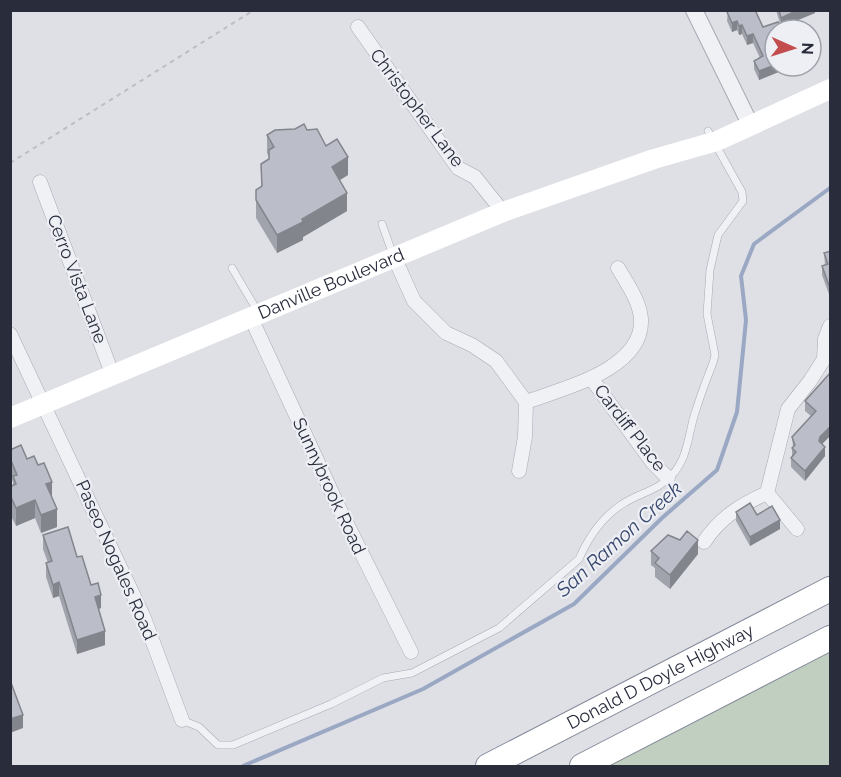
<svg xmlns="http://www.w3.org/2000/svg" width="841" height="777" font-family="Raleway,sans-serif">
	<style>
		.green { fill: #c1cfc0 }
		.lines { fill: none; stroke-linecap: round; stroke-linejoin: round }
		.stream { stroke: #9ba8c4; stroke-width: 4 }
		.service-casing { stroke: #a7aab3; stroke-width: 8 }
		.minor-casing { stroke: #a7aab3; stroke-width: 15 }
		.tertiary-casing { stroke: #a7aab3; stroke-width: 18 }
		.motorway-casing { stroke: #868b9b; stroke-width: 26 }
		.path { stroke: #bcbec5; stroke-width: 2; stroke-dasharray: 4.5 4.5; stroke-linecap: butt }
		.service { stroke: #f0f1f5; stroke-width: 7 }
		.minor { stroke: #f0f1f5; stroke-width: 14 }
		.tertiary { stroke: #f0f1f5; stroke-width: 16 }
		.secondary { stroke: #fff; stroke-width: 20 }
		.motorway { stroke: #fff; stroke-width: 24 }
		.wall { fill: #a1a3ac }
		.shaded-wall { fill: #83858c }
		.building { fill: #bbbec8; stroke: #83858c; stroke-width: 1.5 }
		.labels { text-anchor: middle; stroke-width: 4.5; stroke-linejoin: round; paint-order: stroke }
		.street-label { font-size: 18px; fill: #282c3b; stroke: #edeff4 }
		.water-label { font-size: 20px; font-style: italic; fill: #36466c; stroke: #edeff4 }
	</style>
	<rect width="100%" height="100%" fill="#dee0e6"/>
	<path class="green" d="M830,638V766H582Z"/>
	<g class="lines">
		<path class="stream" d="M243,766L423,689L574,604L662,518L717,470L737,412L746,320L741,276L754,244L830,188"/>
		<g class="service-casing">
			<path id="service" d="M382,224L393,255
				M232,268L258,312
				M182,720L199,727L218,745H233L331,704L383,678L412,673L499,628L579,559C588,538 602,518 621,505C638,493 658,491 672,475C689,457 688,432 696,410C701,394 707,378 713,363L715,355L707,314L710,270L718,235L743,201L742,192L708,131"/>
		</g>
		<g class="minor-casing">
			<path id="minor" d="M358,27L458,168L475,177L503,212
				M40,182L113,376
				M394,257L414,301L446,333L472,345L496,361L526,402L525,437L519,471
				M251,318L339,508L411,652
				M10,334L144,618L182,720
				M591,378L653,463L668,478
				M526,402C564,388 644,369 641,319C640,302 627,283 618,268
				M767,493L797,529
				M704,542C720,518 740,505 767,493L788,409L810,381L824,359L825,339L830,326"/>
		</g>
		<g class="tertiary-casing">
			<path id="tertiary" d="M694,10L751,126"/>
		</g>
		<g class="motorway-casing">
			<g id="motorway">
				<path id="s2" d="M488,766L830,589"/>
				<path d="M582,766L830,638"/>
			</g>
		</g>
		<path class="path" d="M10,163L254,10"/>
		<use href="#service" class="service"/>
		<use href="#minor" class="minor"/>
		<use href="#tertiary" class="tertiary"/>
		<path class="secondary" id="s1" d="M10,418L503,212L654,159L717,141L830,89"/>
		<use href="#motorway" class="motorway"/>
	</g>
	<path class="wall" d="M728,10H755L763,27L775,30L786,66V69L759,80L754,69V61L760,58L753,43L747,45L742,34L739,35L737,30L732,32L727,21Z
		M776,10H815V13L781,27Z
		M307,130L326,146L348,175L339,180L347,211L303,237V240L277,253L256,218V190L261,187V164L269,160V157L267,153V135Z
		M831,251V297H830L822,275V266L825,265L824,253Z
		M831,372V435L822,444L825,456L805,481L791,467V458L792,457V448L793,447L792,437L811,416L805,411V401Z
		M10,450L27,459L52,498L57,527L41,533L35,518L16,526L10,514V487L13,486V482L10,476Z
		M736,512L757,515L780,529L750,546L736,521Z
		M43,535L77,557L91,585L101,608L99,609L105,645L77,654L59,596L53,598L46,577V563H48L43,549Z
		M651,551L698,554L670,589L655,577V568L651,565Z"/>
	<path class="shaded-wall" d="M798,10H815V13L781,27V18Z
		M737,21V30L732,32V23Z
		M742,25V34L739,35V26Z
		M753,34V43L747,45V36Z
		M775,65V66H786V69L759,80V71Z
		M348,157V175L332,185V167Z
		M347,193V211L303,237V240L277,253V235Z
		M831,426V435L820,446L819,441L820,437Z
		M825,447V456L805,481V471Z
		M52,482V500L46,484Z
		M35,500V518L16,526V508Z
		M57,509V527L41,533V515Z
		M780,520V529L750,546V537Z
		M698,540V554L670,589V575Z
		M59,582V596L53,598V585Z
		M101,595V608L95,610V597Z
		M105,631V645L77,654V640Z
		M23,715V728L10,733V719Z"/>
	<path class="building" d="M730,10H755L763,27L778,22L781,30H775V65L759,71L754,61L763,56L753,34L747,36L742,25L739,26L737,21L732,23L727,12Z
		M779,10H798L781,18Z
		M304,124L307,130L317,129L326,146L337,139L348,157L332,167L347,193L302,219L303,222L277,235L256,200V190L262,186L261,164L269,159V150L274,147L267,135L275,130L295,129Z
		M831,251V288H830L822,266L828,264L824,253Z
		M831,372V426L820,437L819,441L825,447L805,471L791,458L796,452L792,448L795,445L792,437L816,411L805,401Z
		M21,445L27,459L34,456L38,465L44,463L52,482L46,484L57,509L41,515L35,500L16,508L10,495V487L16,484L13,476L17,475L10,458V450Z
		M750,503L757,515L772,506L780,520L750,537L736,512Z
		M68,527L77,557L82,556L91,585L98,583L101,595L95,597L105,631L77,640L59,582L53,585L46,563L52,561L43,535Z
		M687,531L698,540L670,575L655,563L659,558L651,551L668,535L680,540Z
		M10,680L23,715L10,719Z"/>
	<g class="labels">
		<g class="street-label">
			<text transform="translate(417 108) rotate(53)" y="6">Christopher Lane</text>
			<text transform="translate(77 279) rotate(69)" y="6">Cerro Vista Lane</text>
			<text dy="6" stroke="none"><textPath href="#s1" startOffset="348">Danville Boulevard</textPath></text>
			<text transform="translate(630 428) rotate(52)" y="6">Cardiff Place</text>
			<text transform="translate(329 486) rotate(65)" y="6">Sunnybrook Road</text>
			<text transform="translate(116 560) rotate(66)" y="6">Paseo Nogales Road</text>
			<text dy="6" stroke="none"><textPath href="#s2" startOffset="194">Donald D Doyle Highway</textPath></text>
		</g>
		<g class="water-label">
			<text transform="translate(619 539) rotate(-42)" y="7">San Ramon Creek</text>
		</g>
	</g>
	<rect width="841" height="777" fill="none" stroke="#282c3b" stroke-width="24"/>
	<g transform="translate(793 48) rotate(93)"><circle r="28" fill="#edeff4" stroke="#9ea1aa" stroke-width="1.5"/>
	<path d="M0-4.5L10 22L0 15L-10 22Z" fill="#c24d4c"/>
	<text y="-9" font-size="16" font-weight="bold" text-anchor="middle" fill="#282c3b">N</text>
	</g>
</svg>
